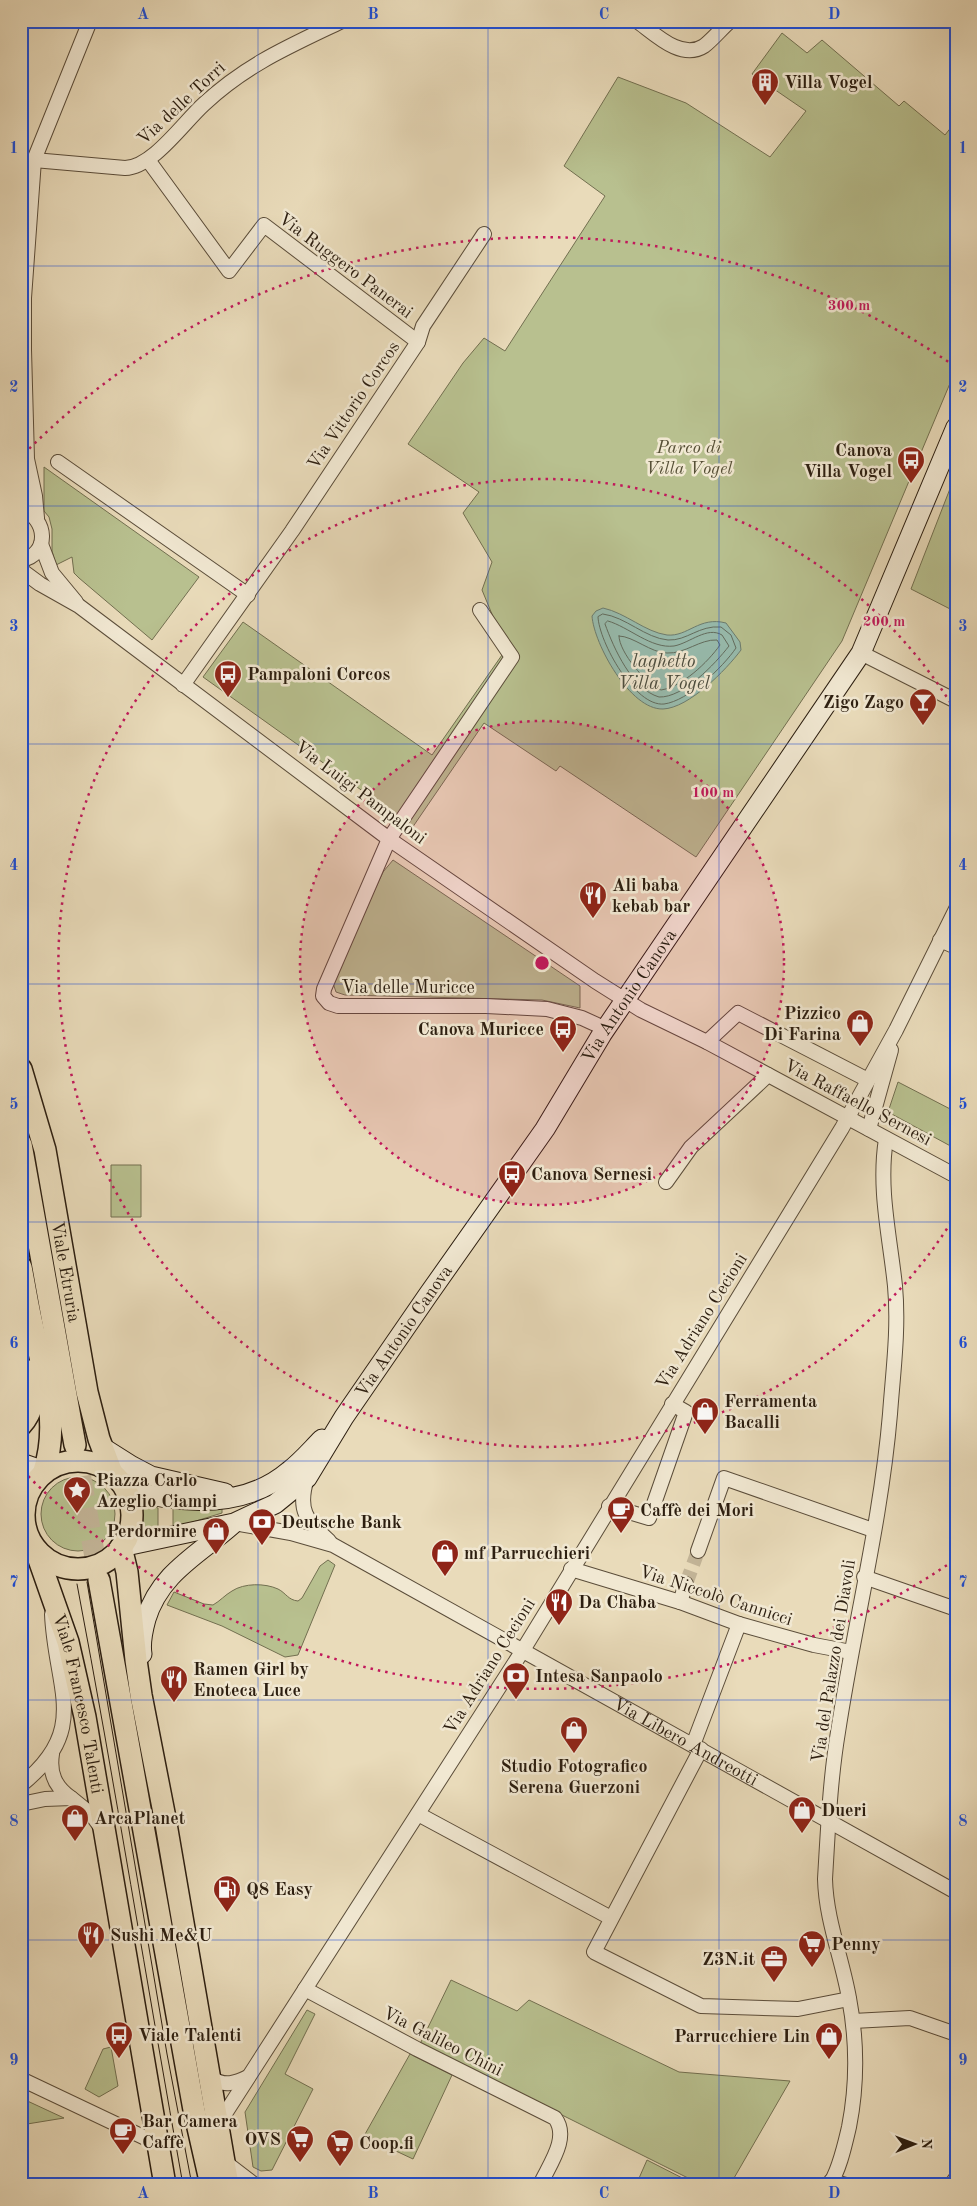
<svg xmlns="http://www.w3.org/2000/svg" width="977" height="2206" font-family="'Old Standard TT',serif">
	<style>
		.green { fill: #b8c08f; stroke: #726f50 }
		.water { fill: #97bbad; stroke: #6c7c6e }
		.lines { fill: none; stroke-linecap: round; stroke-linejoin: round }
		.shore { stroke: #626c5e; stroke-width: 1 }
		.street-tunnel { stroke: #c3b598; stroke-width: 14; stroke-dasharray: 14 7; stroke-linecap: butt }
		.primary-tunnel { stroke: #c3b598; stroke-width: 21; stroke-dasharray: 21 11; stroke-linecap: butt }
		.street-casing { stroke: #5b4d3a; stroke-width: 16 }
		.secondary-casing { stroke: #2c1e10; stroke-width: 21 }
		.primary-casing { stroke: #2c1e10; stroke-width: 24 }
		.street { stroke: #f1e8d2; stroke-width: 14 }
		.secondary { stroke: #f1e8d2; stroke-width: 19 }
		.primary { stroke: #e9dbba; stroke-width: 21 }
		.tram { stroke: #2c1e10; stroke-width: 1 }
		.grid { fill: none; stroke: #1d4ed8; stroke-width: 1; stroke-opacity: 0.55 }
		.ring { fill: none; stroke: #c2185b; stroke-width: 2.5; stroke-dasharray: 2.5 5 }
		.labels { text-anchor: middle; stroke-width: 5; stroke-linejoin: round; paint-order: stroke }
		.poi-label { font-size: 18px; font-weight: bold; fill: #2c1e10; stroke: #f1e8d2; text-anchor: start }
		.street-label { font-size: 18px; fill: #2c1e10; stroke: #f1e8d2 }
		.park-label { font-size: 18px; font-style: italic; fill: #564f36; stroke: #f1e8d2 }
		.water-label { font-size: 19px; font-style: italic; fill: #4c4d3f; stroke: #f1e8d2 }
		.centre { fill: #c2185b; stroke: #f1e8d2; stroke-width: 2.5 }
		.ring-label { font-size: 15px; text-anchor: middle; font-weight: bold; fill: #c2185b; stroke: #f1e8d2; stroke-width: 5; stroke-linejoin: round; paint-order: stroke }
		.neatline { fill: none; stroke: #1d4ed8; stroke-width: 2 }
		.grid-label { font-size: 16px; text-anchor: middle; font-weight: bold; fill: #1d4ed8 }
	</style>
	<rect width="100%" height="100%" fill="#e9dbba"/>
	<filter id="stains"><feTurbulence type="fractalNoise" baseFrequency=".004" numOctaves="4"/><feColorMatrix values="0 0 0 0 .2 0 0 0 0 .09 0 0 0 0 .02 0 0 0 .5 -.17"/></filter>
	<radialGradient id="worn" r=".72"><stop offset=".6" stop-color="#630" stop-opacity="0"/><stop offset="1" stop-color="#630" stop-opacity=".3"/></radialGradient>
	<path class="green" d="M782,33L807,53L822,40L899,106L904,101L945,135L956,121V369L842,641L696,857L560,766L556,771L484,723L410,831L392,819L378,802L203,677L243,622L432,755L509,645L494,619L482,590L492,562L463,513L479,492L408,444L463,363L484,338L505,351L605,196L564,166L618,77L686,103L770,157L806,111L752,74Z
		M44,467L199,577L152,640L79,578L74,573L72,557L56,565L52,551V529L49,517L44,511Z
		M953,481L956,483V612L911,589Z
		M393,860L580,986V1008L542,1000L345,995L336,992L333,983L335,975L383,872Z
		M898,1082L956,1112V1149L888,1112Z
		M111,1165H141V1217H111Z
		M41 1514a37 37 0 1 1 74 0a37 37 0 1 1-74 0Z
		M139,1502L158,1508V1528L139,1534Z
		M173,1508H222V1513L173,1528Z
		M328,1560L335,1565L298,1655L285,1657L222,1626L167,1605L174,1592L204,1604L213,1605C220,1601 225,1595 232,1591C244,1583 265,1583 278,1589C286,1593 288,1600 298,1601L302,1598L320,1566Z
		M451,1980L517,2011L529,2000L679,2072L790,2081L730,2185H702L420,2044Z
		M307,2010L315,2014L285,2074L313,2089L272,2170L261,2171L253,2167L245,2112Z
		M111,2047L118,2086L99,2097L85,2089L103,2049Z
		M410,2054L452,2075L413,2159L364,2136Z
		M21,2098L64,2118L21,2125Z
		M647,2160L696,2185H636Z"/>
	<path class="water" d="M603,608C626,613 645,632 667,635C688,637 699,616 726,623L740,642L741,650C726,670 689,708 663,709C630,710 594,644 592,616L596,611Z"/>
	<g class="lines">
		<path class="shore" d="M603,614C626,617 645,638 668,640C687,641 699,625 721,627L731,635L736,648C723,667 688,701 664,704C635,707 599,642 598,617Z
			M608,621C629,627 651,649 674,646C690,643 707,626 722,635L729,646C715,664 683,698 659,697C632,689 614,649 605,624Z
			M619,636C633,636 651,653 667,653C685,654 700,639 717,640L720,645C708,662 682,687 661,690C646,684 619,652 619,636Z"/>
		<path class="street-tunnel" d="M686,1584L698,1551"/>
		<path class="primary-tunnel" d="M75,1445L99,1580"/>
		<g class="street-casing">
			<g id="street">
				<path d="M637,21C654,33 681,61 704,46C713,39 721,29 730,21"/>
				<path d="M34,160L125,168C153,167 183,123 204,104C247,64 290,46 342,21"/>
				<path d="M148,160L229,271L264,225L418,342"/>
				<path d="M58,462L248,595"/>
				<path d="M21,509C48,518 50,555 21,560"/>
				<path d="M37,518L35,496L27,459L24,350V298L34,160L90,21"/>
				<path d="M41,544L52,573L76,602"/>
				<path d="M21,570L40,584L79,606L389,839L595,981L641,1010L707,1042L956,1176"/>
				<path d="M480,610L512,657L389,839L324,989L323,996L329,1003L338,1006H486L547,1009L582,1018L606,1029"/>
				<path d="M861,653L956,701"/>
				<path d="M183,685L292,531L418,342L423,326L484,234"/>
				<path d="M940,940L956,947"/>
				<path d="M707,1042L738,1013L868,1080"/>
				<path d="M869,1129L891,1050"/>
				<path d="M666,1182L691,1147L768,1075"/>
				<path d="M307,1478C297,1510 306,1520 329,1541"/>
				<path d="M609,1506L649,1518L686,1412L672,1404"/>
				<path id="s1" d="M234,1523L291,1533L333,1545L956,1892"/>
				<path d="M698,1551L724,1478L873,1530"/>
				<path d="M571,1569L680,1602L739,1624L814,1645L851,1652"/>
				<path d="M864,1577L956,1609"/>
				<path d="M680,1602L686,1584"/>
				<path d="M693,1745L739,1624"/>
				<path d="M701,1749L594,1952L701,2006L798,2009L849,1999"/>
				<path d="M52,1754C49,1773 55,1787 71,1798"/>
				<path d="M21,1785C91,1729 55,1689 52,1614"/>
				<path d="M21,1804L45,1799L71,1798L92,1815L102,1829"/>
				<path d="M418,1814L611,1918"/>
				<path d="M305,1989L417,2049L555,2118C570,2138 549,2165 540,2185"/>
				<path d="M853,2021L910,2018L956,2034"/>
				<path d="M212,2078C224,2087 236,2083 248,2077"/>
				<path d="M21,2079L158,2144"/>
				<path d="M219,2123L523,1650L842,1128L896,1030L956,909"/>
				<path d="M225,2162L255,2185"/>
				<path d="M831,2181L846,2185"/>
				<path d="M829,2185C839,2172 845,2144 849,2127C857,2086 857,2040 849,1998C842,1958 826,1920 825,1879C828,1830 830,1780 838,1732C854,1626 881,1521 890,1414C893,1372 899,1329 895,1286C890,1237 878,1189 886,1139"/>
				<path d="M951,2185L956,2178"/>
			</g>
		</g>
		<g class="secondary-casing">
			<g id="secondary">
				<path d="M102,1447L132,1466L151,1476L225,1493"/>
				<path d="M21,1463L44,1471"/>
				<path d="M125,1489C179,1504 243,1510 289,1471C301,1462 311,1450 322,1439"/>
				<path d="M21,1536L30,1543"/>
				<path id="s2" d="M121,1547L234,1523L275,1504L307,1478L344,1417L428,1295L545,1129L602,1034L861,653L956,427"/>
				<path d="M142,1654C140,1642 143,1630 146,1619C160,1573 198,1555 232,1525"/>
			</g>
		</g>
		<g class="primary-casing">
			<g id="primary">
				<path id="s3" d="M21,1069L45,1150L87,1392L99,1439L112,1473"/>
				<path d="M21,1144L75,1445"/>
				<path d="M21,1267C25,1287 28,1308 33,1328C44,1374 60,1424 44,1471"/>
				<path d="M21,1425C36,1409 34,1390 34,1370"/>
				<circle cx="78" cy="1515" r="54"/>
				<path d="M121,1547L127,1572L136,1660L141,1695L165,1818L228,2185"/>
				<path id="s4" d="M36,1551L68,1642L85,1717L165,2185"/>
				<path d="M99,1580L194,2110L211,2185"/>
			</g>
		</g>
		<use href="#street" class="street"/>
		<use href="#secondary" class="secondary"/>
		<use href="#primary" class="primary"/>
		<path class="tram" d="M87,1582L167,2054L192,2185
			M77,1584C115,1784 147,1985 183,2185"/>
	</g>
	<path class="grid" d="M258,21V2185M488,21V2185M719,21V2185M21,266H956M21,506H956M21,744H956M21,984H956M21,1222H956M21,1461H956M21,1700H956M21,1940H956"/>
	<circle cx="542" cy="963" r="242" fill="#c2185b" fill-opacity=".12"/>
	<g class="ring">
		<circle cx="542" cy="963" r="242"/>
		<path d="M955 1216A484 484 0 1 1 955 710"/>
		<path d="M953 1561A726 726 0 0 1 24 1472M24 454A726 726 0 0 1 953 365"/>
	</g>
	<defs>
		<g id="building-pin" transform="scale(1.4375)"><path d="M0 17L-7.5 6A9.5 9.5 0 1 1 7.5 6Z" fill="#8f2418" stroke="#f1e8d2"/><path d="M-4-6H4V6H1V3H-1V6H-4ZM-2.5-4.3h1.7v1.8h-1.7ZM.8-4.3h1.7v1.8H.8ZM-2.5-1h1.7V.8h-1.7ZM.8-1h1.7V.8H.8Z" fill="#fff"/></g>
		<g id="bus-pin" transform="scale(1.4375)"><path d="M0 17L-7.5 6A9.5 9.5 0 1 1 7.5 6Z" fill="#8f2418" stroke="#f1e8d2"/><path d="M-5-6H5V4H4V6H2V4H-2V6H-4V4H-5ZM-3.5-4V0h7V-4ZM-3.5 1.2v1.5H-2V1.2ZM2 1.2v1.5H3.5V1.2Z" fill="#fff"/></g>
		<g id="bar-pin" transform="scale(1.4375)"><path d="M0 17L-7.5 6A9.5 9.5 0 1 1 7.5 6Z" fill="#8f2418" stroke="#f1e8d2"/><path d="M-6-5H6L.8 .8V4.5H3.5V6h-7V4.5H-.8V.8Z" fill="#fff"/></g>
		<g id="restaurant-pin" transform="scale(1.4375)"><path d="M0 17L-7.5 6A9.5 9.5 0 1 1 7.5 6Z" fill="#8f2418" stroke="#f1e8d2"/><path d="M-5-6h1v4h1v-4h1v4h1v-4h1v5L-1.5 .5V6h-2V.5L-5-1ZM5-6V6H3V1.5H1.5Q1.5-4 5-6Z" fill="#fff"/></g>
		<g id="shop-pin" transform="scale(1.4375)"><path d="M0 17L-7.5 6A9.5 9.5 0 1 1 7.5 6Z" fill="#8f2418" stroke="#f1e8d2"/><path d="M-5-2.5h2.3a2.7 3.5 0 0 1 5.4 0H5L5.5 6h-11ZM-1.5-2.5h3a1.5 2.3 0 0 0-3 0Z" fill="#fff"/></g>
		<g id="sight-pin" transform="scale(1.4375)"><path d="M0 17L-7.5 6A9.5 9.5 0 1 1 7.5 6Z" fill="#8f2418" stroke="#f1e8d2"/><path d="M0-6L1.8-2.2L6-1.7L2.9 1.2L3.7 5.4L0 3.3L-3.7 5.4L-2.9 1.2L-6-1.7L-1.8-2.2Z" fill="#fff"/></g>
		<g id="cafe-pin" transform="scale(1.4375)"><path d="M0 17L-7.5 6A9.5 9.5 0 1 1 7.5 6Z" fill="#8f2418" stroke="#f1e8d2"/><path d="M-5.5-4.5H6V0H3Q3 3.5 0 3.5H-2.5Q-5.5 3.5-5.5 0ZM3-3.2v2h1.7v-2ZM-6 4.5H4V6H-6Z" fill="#fff"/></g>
		<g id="bank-pin" transform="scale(1.4375)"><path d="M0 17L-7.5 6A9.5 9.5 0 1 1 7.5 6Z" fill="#8f2418" stroke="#f1e8d2"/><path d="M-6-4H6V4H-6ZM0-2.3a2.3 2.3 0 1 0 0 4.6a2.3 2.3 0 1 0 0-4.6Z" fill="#fff"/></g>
		<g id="fuel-pin" transform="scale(1.4375)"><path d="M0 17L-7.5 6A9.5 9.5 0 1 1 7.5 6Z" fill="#8f2418" stroke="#f1e8d2"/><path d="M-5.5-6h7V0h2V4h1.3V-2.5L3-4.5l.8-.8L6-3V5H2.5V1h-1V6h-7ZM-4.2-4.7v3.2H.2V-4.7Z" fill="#fff"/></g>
		<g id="supermarket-pin" transform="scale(1.4375)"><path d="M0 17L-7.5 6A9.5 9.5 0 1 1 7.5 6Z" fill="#8f2418" stroke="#f1e8d2"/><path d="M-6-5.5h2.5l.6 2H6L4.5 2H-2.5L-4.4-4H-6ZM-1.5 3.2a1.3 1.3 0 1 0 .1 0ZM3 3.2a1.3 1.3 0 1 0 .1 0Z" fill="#fff"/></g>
		<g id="office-pin" transform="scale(1.4375)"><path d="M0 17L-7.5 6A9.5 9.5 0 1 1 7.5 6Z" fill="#8f2418" stroke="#f1e8d2"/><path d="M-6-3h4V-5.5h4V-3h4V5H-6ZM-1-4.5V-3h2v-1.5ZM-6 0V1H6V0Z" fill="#fff"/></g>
	</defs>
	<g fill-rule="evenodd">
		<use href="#building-pin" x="765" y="82"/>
		<use href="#bus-pin" x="911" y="460"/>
		<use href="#bus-pin" x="228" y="674"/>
		<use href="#bar-pin" x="923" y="702"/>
		<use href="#restaurant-pin" x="593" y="895"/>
		<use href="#shop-pin" x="860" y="1023"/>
		<use href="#bus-pin" x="563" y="1029"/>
		<use href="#bus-pin" x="512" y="1174"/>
		<use href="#shop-pin" x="705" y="1411"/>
		<use href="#sight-pin" x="77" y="1490"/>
		<use href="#cafe-pin" x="621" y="1510"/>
		<use href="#bank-pin" x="262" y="1522"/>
		<use href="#shop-pin" x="216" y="1531"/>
		<use href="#shop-pin" x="445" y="1553"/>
		<use href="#restaurant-pin" x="559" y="1602"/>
		<use href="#bank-pin" x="516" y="1676"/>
		<use href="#restaurant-pin" x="174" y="1679"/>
		<use href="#shop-pin" x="574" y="1730"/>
		<use href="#shop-pin" x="802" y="1810"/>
		<use href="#shop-pin" x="75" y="1818"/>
		<use href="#fuel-pin" x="227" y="1889"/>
		<use href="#restaurant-pin" x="91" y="1935"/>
		<use href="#supermarket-pin" x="812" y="1944"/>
		<use href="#office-pin" x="774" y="1959"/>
		<use href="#bus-pin" x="119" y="2035"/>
		<use href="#shop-pin" x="829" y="2036"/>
		<use href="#cafe-pin" x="123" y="2131"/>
		<use href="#supermarket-pin" x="300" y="2139"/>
		<use href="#supermarket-pin" x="340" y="2143"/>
	</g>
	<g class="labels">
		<g class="poi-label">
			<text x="784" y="88">Villa Vogel</text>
			<text x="892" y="456" text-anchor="end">Canova<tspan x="892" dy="21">Villa Vogel</tspan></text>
			<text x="247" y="680">Pampaloni Corcos</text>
			<text x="904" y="708" text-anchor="end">Zigo Zago</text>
			<text x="612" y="891">Ali baba<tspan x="612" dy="21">kebab bar</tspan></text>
			<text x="841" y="1019" text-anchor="end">Pizzico<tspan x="841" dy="21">Di Farina</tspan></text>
			<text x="544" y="1035" text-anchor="end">Canova Muricce</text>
			<text x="531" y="1180">Canova Sernesi</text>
			<text x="724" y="1407">Ferramenta<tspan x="724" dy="21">Bacalli</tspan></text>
			<text x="96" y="1486">Piazza Carlo<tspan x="96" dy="21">Azeglio Ciampi</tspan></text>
			<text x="640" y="1516">Caffè dei Mori</text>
			<text x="281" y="1528">Deutsche Bank</text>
			<text x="197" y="1537" text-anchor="end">Perdormire</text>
			<text x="464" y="1559">mf Parrucchieri</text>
			<text x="578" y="1608">Da Chaba</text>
			<text x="193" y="1675">Ramen Girl by<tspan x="193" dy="21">Enoteca Luce</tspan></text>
			<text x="535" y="1682">Intesa Sanpaolo</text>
			<text x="574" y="1772" text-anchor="middle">Studio Fotografico<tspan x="574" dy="21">Serena Guerzoni</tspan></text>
			<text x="821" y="1816">Dueri</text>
			<text x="94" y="1824">ArcaPlanet</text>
			<text x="246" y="1895">Q8 Easy</text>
			<text x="110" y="1941">Sushi Me&amp;U</text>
			<text x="831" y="1950">Penny</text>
			<text x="755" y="1965" text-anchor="end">Z3N.it</text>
			<text x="138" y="2041">Viale Talenti</text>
			<text x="810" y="2042" text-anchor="end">Parrucchiere Lin</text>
			<text x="142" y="2127">Bar Camera<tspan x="142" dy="21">Caffè</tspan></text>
			<text x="281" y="2145" text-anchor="end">OVS</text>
			<text x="359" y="2149">Coop.fi</text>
		</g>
		<g class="street-label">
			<text transform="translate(181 103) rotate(-43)" y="6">Via delle Torri</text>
			<text transform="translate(346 265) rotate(37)" y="6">Via Ruggero Panerai</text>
			<text transform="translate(353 405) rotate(-56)" y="6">Via Vittorio Corcos</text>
			<text transform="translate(361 792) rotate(37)" y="6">Via Luigi Pampaloni</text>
			<text x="408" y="993">Via delle Muricce</text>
			<text dy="6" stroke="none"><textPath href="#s2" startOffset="782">Via Antonio Canova</textPath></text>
			<text transform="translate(858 1102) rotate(28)" y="6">Via Raffaello Sernesi</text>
			<text dy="6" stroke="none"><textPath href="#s3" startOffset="208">Viale Etruria</textPath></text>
			<text transform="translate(701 1321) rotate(-58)" y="6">Via Adriano Cecioni</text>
			<text dy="6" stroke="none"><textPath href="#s2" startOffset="378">Via Antonio Canova</textPath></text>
			<text transform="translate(716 1595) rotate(18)" y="6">Via Niccolò Cannicci</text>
			<text transform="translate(833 1661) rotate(-81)" y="6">Via del Palazzo dei Diavoli</text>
			<text transform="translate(489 1666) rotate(-58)" y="6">Via Adriano Cecioni</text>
			<text dy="6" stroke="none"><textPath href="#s4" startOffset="159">Viale Francesco Talenti</textPath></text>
			<text dy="6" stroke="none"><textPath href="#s1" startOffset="505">Via Libero Andreotti</textPath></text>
			<text transform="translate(443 2041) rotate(27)" y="6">Via Galileo Chini</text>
		</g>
		<g class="park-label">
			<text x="689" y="453">Parco di<tspan x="689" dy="21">Villa Vogel</tspan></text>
		</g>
		<g class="water-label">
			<text x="664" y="667">laghetto<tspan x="664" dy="22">Villa Vogel</tspan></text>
		</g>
	</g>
	<circle cx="542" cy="963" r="8" class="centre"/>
	<g class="ring-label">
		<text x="849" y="310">300 m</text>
		<text x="884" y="626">200 m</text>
		<text x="713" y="797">100 m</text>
	</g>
	<rect width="977" height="2206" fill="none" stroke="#e9dbba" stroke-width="55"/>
	<g transform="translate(914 2144) rotate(89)" stroke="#f1e8d2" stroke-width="4" paint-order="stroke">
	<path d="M0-4L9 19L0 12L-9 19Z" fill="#2c1e10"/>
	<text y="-8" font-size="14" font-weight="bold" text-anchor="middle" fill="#2c1e10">N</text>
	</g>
	<rect x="28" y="28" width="922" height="2150" class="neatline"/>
	<g class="grid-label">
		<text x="143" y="19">A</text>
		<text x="373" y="19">B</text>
		<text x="604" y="19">C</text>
		<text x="834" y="19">D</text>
		<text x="14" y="153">1</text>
		<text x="963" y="153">1</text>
		<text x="14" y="392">2</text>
		<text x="963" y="392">2</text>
		<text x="14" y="631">3</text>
		<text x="963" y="631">3</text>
		<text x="14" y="870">4</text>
		<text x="963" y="870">4</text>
		<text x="14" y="1109">5</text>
		<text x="963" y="1109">5</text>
		<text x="14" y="1348">6</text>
		<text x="963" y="1348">6</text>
		<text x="14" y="1587">7</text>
		<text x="963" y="1587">7</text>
		<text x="14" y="1826">8</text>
		<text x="963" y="1826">8</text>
		<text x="14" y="2065">9</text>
		<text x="963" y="2065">9</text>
		<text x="143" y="2198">A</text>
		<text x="373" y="2198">B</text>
		<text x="604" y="2198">C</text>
		<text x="834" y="2198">D</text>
	</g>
	<rect width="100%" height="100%" filter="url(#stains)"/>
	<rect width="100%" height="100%" fill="url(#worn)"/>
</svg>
